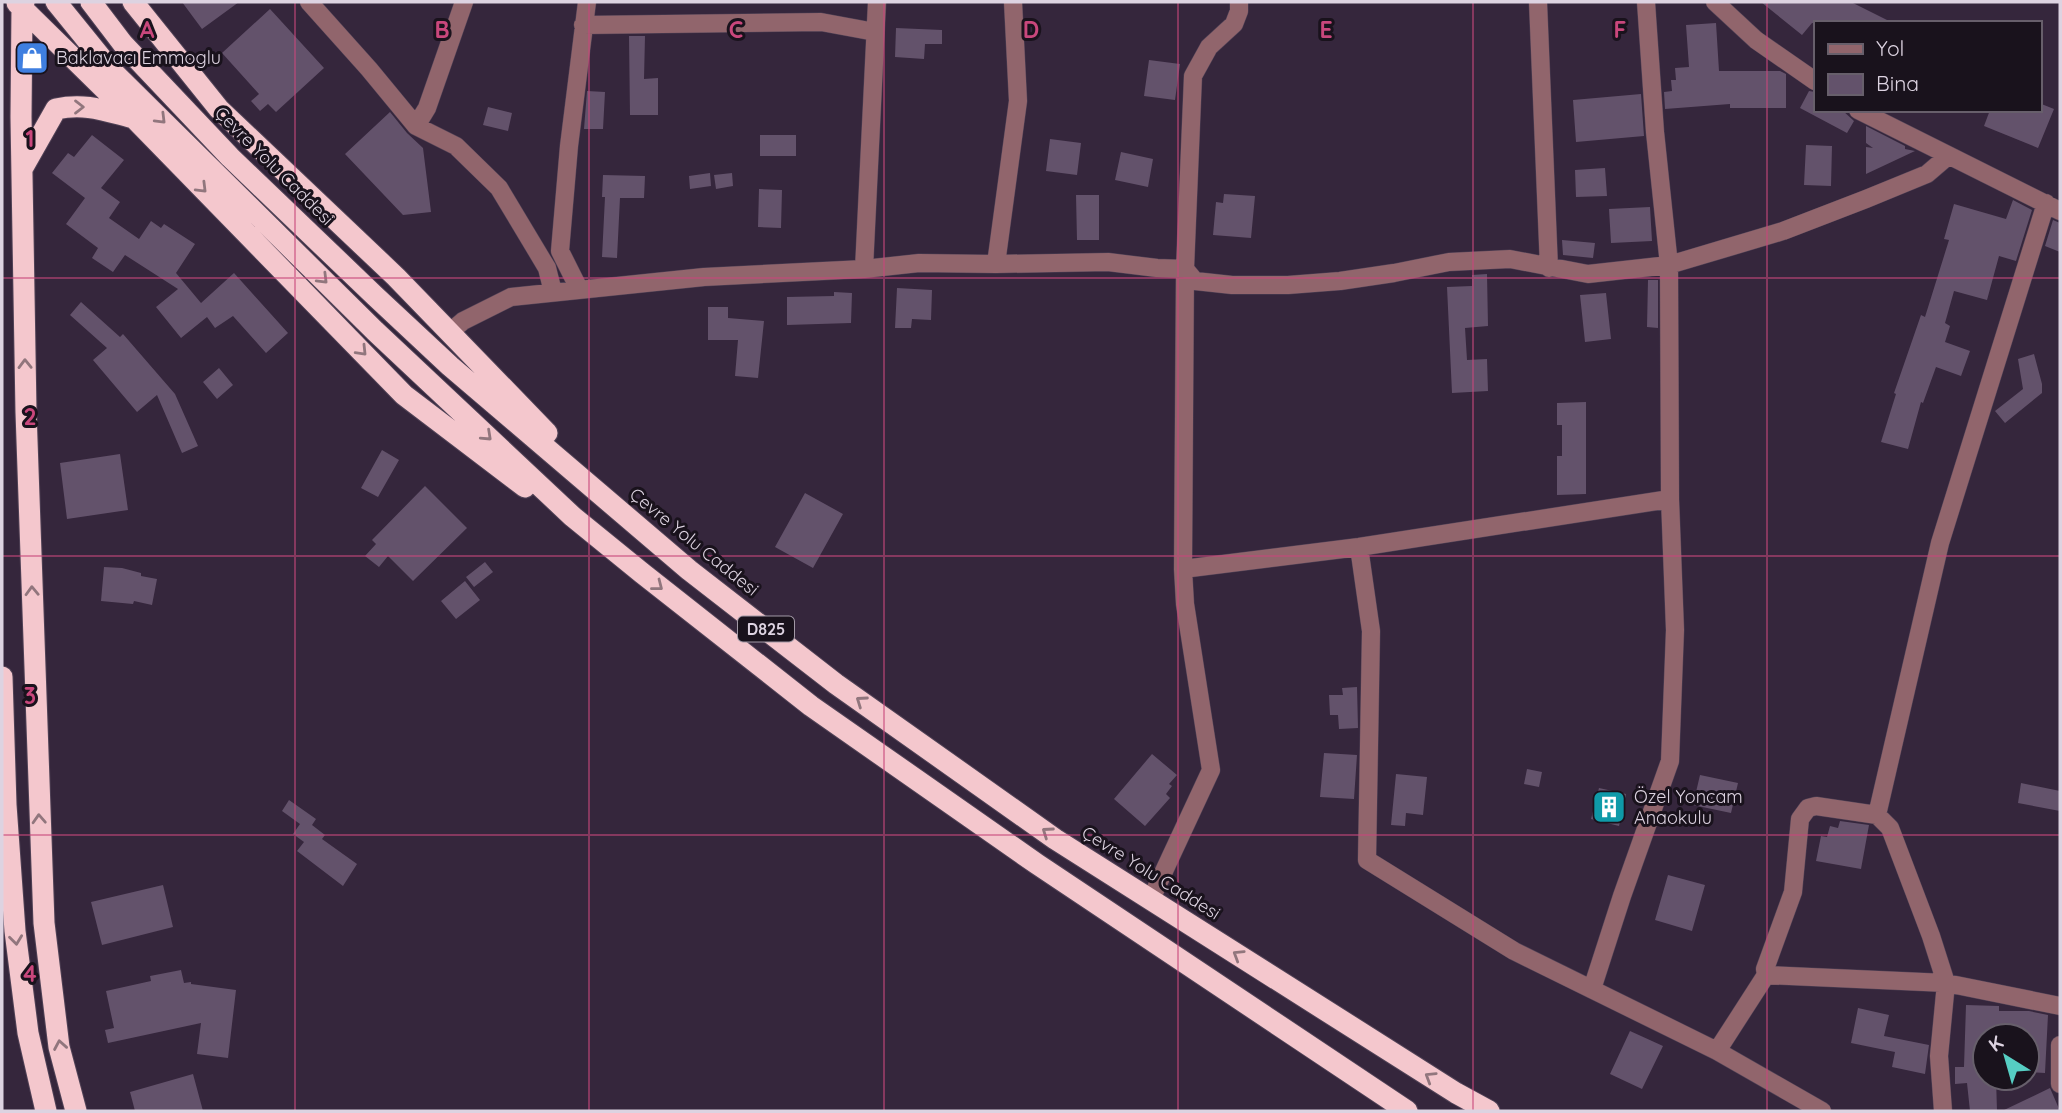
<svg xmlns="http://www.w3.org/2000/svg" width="2062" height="1113" viewBox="0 0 2062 1113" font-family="Quicksand,sans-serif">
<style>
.building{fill:#63526b}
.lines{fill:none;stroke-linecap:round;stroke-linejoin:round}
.minor-casing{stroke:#504256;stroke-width:19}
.highway-casing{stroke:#504256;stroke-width:23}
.minor{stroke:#91656c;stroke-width:18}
.highway{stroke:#f4c7cd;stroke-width:21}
.oneway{stroke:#91767d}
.grid{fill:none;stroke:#c9477c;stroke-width:2;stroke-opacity:0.55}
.labels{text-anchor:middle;stroke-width:6;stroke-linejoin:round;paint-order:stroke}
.shield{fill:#19121c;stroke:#a299a6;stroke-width:2}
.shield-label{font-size:16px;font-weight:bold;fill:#ddd3e1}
.poi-label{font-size:18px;fill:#ddd3e1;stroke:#19121c;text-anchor:start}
.street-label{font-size:18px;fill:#ddd3e1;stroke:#19121c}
.grid-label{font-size:23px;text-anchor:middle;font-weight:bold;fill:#c9477c;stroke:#19121c;stroke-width:6;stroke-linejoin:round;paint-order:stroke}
</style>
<rect width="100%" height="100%" fill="#35263c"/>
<path class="building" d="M182,2H239L202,29Z
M1761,2H1851L1893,23H1812L1802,35Z
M270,9L324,68L276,112L268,104L260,111L251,101L259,94L222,53Z
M1716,23L1719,71H1780L1786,74V108H1730V104L1665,109L1664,92L1672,91L1671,80H1676L1675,68L1689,67L1686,25Z
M896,28L942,30V44H925L924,59L895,57Z
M629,36H645L644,79L658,78V115H630Z
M1149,60L1180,64L1175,100L1144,96Z
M587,91L605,92L603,129H584Z
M1809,91L1815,92V110H1842L1854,121L1847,133L1800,108Z
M1641,94L1644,136L1576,142L1573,100Z
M2039,103L2054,109L2038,148L1984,126L1990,110H2039Z
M488,107L512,113L508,131L483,125Z
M390,112L407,133L423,148L431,212L403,215L345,154Z
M1866,126L1905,146V149L1915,151L1866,174V147L1873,148L1866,143Z
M92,135L124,160L101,188L120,202L109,218L139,239L151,221L161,228L164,224L195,244L176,273L201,303L234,273L288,333L266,353L233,316L215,328L207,317L181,338L156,307L178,289L125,255L113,272L92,258L98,248L66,224L85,198L52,173L68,153L74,157Z
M760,135H796V156H760Z
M1050,139L1081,143L1077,175L1046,171Z
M1806,145L1832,146L1831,186L1804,185Z
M1121,152L1153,159L1148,187L1115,180Z
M1605,168L1607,196L1576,197L1575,170Z
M710,173L711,186L690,189L689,176Z
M732,173L733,186L716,189L714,175Z
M603,175L645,176L644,198H620L617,258L602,257L605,197H602Z
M759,189L782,190L781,228L758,227Z
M1224,194L1255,196L1251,238L1213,235L1216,202L1223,203Z
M1076,195H1099V240H1077Z
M2013,200L2032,210L2016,261L1999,256L1987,300L1954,291L1945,323L1950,326L1945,342L1970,351L1961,376L1936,367L1923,403L1921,402L1908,449L1881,442L1896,394L1894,393L1921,315L1925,317L1949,240L1944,239L1954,204L2006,219Z
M1650,207L1652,241L1611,243L1609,209Z
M2053,220L2060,223V252L2045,246Z
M1562,240L1595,243L1593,258L1563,255Z
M1487,274L1488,326L1465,328L1467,360L1487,359L1488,391L1452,393L1447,287L1472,286V275Z
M1648,280H1658V328L1647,327Z
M897,288L932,290L931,320L912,319L911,328H895Z
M834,292L852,293L851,323L787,325V297L834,296Z
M1606,293L1611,339L1585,342L1580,295Z
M81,302L120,337L123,334L175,394L198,446L182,453L157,395L137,412L93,360L107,348L70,315Z
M708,307H728V318L764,321L758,378L735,376L738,340H708Z
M2034,354L2042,384V393L2005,423L1995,411L2023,389L2018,359Z
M219,368L233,385L217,399L203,382Z
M1586,402V494L1557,495V456H1562V425H1557V403Z
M382,450L399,460L378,497L361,488Z
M120,454L128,510L67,519L60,463Z
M425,486L467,528L413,581L388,556L379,567L365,556L376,544L372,540Z
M805,493L843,514L813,568L775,547Z
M485,562L493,572L474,587L466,577Z
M104,567L122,568L141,573V576L157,579L152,605L134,601L133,604L101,601Z
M465,581L480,600L456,619L441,601Z
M1357,687L1358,728L1339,729L1338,715H1330L1329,695H1343L1342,688Z
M1324,753L1357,755L1354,799L1320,797Z
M1152,754L1177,775L1169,784L1172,786L1166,794L1170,798L1145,826L1114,799Z
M1527,769L1542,772L1539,787L1524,784Z
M1396,774L1427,777L1423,815L1406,813L1405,826L1391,825Z
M1700,775L1738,783L1731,813L1693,805Z
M2021,783L2060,791V811L2018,803Z
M1599,788L1626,794L1619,826L1591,819Z
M289,800L316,819L312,825L325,835L322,839L357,864L343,886L297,851L304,842L293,834L300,824L282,811Z
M1840,821L1869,825L1861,869L1816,861L1821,836L1827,837L1830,826L1838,828Z
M1668,875L1705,885L1692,931L1655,920Z
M163,885L173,927L102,945L91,902Z
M181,970L184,983L191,982V984L236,990L228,1058L197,1054L201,1023L108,1043L105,1030L114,1028L106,991L151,981L150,976Z
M1966,1005L1999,1006V1011H2029L2048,1015L2045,1073L2027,1072V1035L1998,1034V1036H1985V1078H1996L1997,1111H1970L1967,1083L1955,1084V1067H1964Z
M1858,1008L1889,1015L1884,1036L1929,1045L1925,1074L1892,1067L1895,1052L1851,1043Z
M1630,1031L1663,1046L1642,1089L1610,1074Z
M193,1074L203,1111H135L130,1092Z
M2050,1088L2060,1111H2002Z"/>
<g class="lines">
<defs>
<path id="minor" d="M309,2L369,69L416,126L456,146L499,188L547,268L553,292
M1538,2L1549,268
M1715,2L1756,40L1815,81
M583,25L821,22L875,32
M1858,110L2060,211
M416,126L427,108L464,2
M996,264L1018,101L1013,2
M864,269L877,2
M579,289L560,251L569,146L587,2
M449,333L463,321L511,297L704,277L864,269L919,263L996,264L1108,262L1157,268L1185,269L1195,281L1232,285H1288L1340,281L1394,273L1449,262L1510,259L1588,274L1669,265L1783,231L1866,199L1927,174L1948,156
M1359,547L1371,631L1367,860L1514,951L1717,1051L1822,1111
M1183,569L1359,547L1670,499
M1151,899L1211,770L1185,604L1183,569L1185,269L1193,76L1209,47L1234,24L1239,11V2
M1766,975L1946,983L2060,1006
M1592,989L1622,896L1670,761L1675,630L1670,499L1669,265L1655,132L1646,2
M2060,1045V1084
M1717,1051L1766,975L1765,969L1793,892L1800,819L1808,808L1816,806L1877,815
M1943,1111L1939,1056L1946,983L1931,936L1890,828L1877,815L1940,543L2046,203"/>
<path id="highway" d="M24,2L22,8L21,117L26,412L44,923L59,1047L76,1111
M56,2L112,71L375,331L572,516L642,573L811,706L1037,864L1407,1111
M91,2L123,44L230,157L375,296L450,366L689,570L836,684L1055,839L1456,1093L1489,1111
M133,2L219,109L396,277L547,433
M17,3L133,117L404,395L525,487
M22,169L56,109C84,103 103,110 130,117
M2,677L6,805L15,931L28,1033L46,1111"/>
</defs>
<use href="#minor" class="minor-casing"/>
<use href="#highway" class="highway-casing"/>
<use href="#minor" class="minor"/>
<use href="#highway" class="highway"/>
</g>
<defs><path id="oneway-chevron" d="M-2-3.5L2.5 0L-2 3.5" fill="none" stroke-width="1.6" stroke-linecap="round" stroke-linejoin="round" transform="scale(1.75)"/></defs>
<g class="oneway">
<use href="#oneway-chevron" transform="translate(79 107)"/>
<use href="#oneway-chevron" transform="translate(161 119) rotate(45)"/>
<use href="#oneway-chevron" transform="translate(202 188) rotate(45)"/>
<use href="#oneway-chevron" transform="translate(323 279) rotate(45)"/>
<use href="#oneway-chevron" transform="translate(362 351) rotate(46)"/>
<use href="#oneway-chevron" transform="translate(25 364) rotate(-91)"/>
<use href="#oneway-chevron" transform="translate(487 436) rotate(43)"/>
<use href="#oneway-chevron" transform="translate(658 586) rotate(38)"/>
<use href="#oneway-chevron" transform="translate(32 591) rotate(-92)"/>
<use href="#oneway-chevron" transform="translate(861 701) rotate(-145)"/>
<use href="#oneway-chevron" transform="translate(39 819) rotate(-93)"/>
<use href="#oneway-chevron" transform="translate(1047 832) rotate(-145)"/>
<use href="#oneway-chevron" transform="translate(16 940) rotate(83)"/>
<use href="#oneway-chevron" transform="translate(1238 955) rotate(-148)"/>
<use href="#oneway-chevron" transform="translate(60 1045) rotate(-100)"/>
<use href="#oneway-chevron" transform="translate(1430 1077) rotate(-148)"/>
</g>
<path class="grid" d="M295,2V1111M589,2V1111M884,2V1111M1178,2V1111M1473,2V1111M1767,2V1111M2,278H2060M2,556H2060M2,835H2060"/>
<defs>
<symbol id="shop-square" viewBox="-11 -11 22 22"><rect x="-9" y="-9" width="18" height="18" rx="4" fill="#3f7fe0" stroke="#19121c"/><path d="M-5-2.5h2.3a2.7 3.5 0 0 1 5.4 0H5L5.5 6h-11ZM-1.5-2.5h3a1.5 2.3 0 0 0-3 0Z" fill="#fff"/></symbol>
<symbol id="building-square" viewBox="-11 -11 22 22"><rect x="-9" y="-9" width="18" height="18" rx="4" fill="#0f9aa8" stroke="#19121c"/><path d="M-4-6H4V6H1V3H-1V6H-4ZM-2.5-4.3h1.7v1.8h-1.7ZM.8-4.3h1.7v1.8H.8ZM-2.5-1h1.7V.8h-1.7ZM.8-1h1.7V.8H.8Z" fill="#fff"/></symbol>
</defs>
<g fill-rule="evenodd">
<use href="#shop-square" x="13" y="39" width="38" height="38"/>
<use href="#building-square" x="1590" y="788" width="38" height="38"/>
</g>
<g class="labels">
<rect class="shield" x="738" y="616.5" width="56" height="25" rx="5"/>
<g class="shield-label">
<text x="766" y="635">D825</text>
</g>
<g class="poi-label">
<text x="56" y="64">Baklavacı Emmoglu</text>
<text x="1634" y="803">Özel Yoncam<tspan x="1634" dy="21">Anaokulu</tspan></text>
</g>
<g class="street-label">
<text transform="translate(274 166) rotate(45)" y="6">Çevre Yolu Caddesi</text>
<text transform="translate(694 542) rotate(39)" y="6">Çevre Yolu Caddesi</text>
<text transform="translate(1151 873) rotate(32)" y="6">Çevre Yolu Caddesi</text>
</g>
</g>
<g class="grid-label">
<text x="147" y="38">A</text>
<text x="442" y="38">B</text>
<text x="736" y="38">C</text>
<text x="1031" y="38">D</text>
<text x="1326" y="38">E</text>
<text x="1620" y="38">F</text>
<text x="30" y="147">1</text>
<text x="30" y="425">2</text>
<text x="30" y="704">3</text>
<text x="30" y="982">4</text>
</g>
<rect width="2062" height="1113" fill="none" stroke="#ddd3e1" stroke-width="7"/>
<rect x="1814" y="21" width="228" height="91" fill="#19121c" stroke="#675f6b" stroke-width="2"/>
<rect x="1828" y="44" width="35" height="10" fill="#91656c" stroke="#675f6b" stroke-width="2"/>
<text x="1876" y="56" font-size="21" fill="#ddd3e1">Yol</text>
<rect x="1828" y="74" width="35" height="21" fill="#63526b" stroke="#675f6b" stroke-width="2"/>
<text x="1876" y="91" font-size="21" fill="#ddd3e1">Bina</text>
<g transform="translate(2006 1057) rotate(323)"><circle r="33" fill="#19121c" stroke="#675f6b" stroke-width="2"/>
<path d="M0-5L12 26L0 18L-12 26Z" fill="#56cec3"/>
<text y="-10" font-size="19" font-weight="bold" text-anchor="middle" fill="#ddd3e1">K</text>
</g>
</svg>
